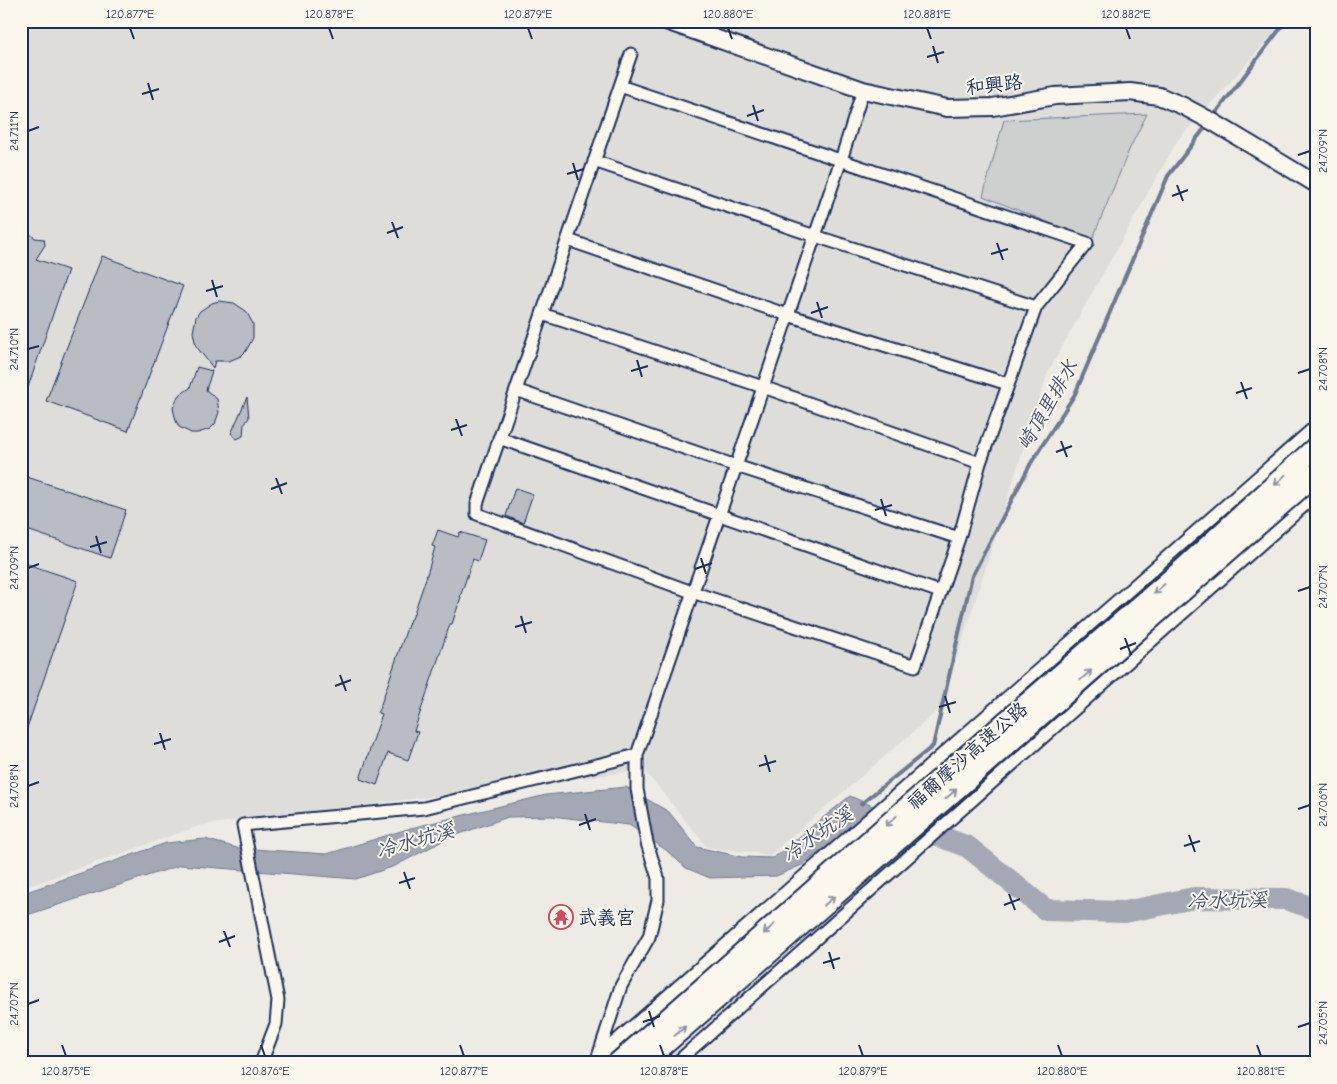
<svg xmlns="http://www.w3.org/2000/svg" width="1337" height="1084" viewBox="0 0 1337 1084" font-family="'Comic Neue','LXGW WenKai TC',sans-serif">
<style>
.built{fill:#deddda}
.green{fill:#cecfcf;stroke:#747f96}
.water{fill:#a3a8b4;stroke:#6d7892}
.lines{fill:none;stroke-linecap:round;stroke-linejoin:round}
.stream{stroke:#6d7892;stroke-width:4}
.river{stroke:#a3a8b4;stroke-width:22}
.building{fill:#b9bcc3;stroke:#1b2f5e}
.street-casing{stroke:#1b2f5e;stroke-width:15}
.secondary-casing{stroke:#1b2f5e;stroke-width:20}
.street{stroke:#fbf7ec;stroke-width:11}
.secondary{stroke:#fbf7ec;stroke-width:16}
.highway-bridge-casing{stroke:#1b2f5e;stroke-width:24;stroke-linecap:butt}
.highway-bridge{stroke:#fbf7ec;stroke-width:20}
.oneway{stroke:#8b93a5}
.ticks{fill:none;stroke:#1b2f5e;stroke-width:2}
.labels{text-anchor:middle;stroke-width:4;stroke-linejoin:round;paint-order:stroke}
.street-label{font-size:19px;fill:#1b2f5e;stroke:#fbf7ec}
.poi-label{font-size:19px;fill:#1b2f5e;stroke:#fbf7ec;text-anchor:start}
.water-label{font-size:20px;font-style:italic;fill:#445378;stroke:#fbf7ec}
.neatline{fill:none;stroke:#1b2f5e;stroke-width:2}
.ticks-label{font-size:12px;text-anchor:middle;fill:#1b2f5e}
</style>
<rect width="100%" height="100%" fill="#eeebe4"/>
<filter id="ink" filterUnits="userSpaceOnUse"><feTurbulence type="fractalNoise" baseFrequency=".02" numOctaves="2"/><feDisplacementMap in="SourceGraphic" scale="10" xChannelSelector="R" yChannelSelector="G"/><feConvolveMatrix kernelMatrix="1 2 1 2 8 2 1 2 1" color-interpolation-filters="sRGB"/></filter>
<g filter="url(#ink)">
<path class="built" d="M21,21H1285L1177,141L1048,372L941,708L770,855L707,847L644,770L202,825L21,889Z"/>
<path class="green" d="M1147,114L1130,148L1092,240L983,196L1004,120Z"/>
<path class="water" d="M626,787L669,812L697,847L742,857L773,858L850,796L875,807L864,820L802,865L776,876L710,878L686,868L666,850L629,825L551,816L508,817L448,838L395,866L356,879L181,865L21,917V894L166,843L205,839L237,848L327,854L411,828L546,795Z"/>
<g class="lines">
<path class="stream" d="M1213,117L1286,21
M861,804L933,746L972,576L1031,463L1075,394L1168,176L1207,125"/>
<path class="river" d="M897,820L968,847L1046,910L1125,912L1194,898L1286,899L1316,909"/>
</g>
<path class="building" d="M21,234H30L35,238L44,239L45,245L36,259L68,270L23,402L21,401Z
M102,256L183,286L128,431L46,401Z
M219,301L234,303L246,311L253,324V338L246,351L241,356L229,361H215L213,368L196,346L193,332L196,317L200,311L212,303Z
M197,367L212,371L206,390L217,399L219,412L215,424L210,429L198,433H191L179,427L176,421L173,408L178,396L190,388Z
M247,397L249,418L244,424L243,436L237,439L234,437L232,433L231,434Z
M21,475L126,510L110,558L21,528Z
M515,488L533,494L523,523L506,516Z
M438,530L458,537L460,532L485,540L478,561L473,559L460,597H461L452,624H450L414,731L418,732L408,760L388,753L377,785L360,779L382,714L378,713L410,619H412L426,578L435,547L432,546Z
M21,562L78,581L23,739H21Z"/>
<g class="lines">
<defs>
<path id="street" d="M620,86L1087,243L1036,307L980,463L959,538L915,666L692,592L477,514V504C528,354 579,204 631,54
M594,161L815,236L1036,307
M568,240L788,315L1008,384
M542,314L763,387L980,463
M516,390L736,466L959,538
M499,438L940,592
M654,1047L669,1063
M598,1057L1316,426
M261,1063L276,1024L278,1000L243,825L424,808L637,755
M596,1063L621,986L649,937L658,900V878L647,843L637,789V755L841,160L863,90
M676,1063L1316,495"/>
<path id="secondary" d="M666,21L863,90L947,108L993,107L1055,96L1130,92L1159,96L1183,106L1213,122L1316,184"/>
</defs>
<use href="#street" class="street-casing"/>
<use href="#secondary" class="secondary-casing"/>
<use href="#street" class="street"/>
<use href="#secondary" class="secondary"/>
<defs>
<path id="highway-bridge" d="M618,1063L911,804L1184,568L1316,447
M643,1063L1316,474"/>
</defs>
<use href="#highway-bridge" class="highway-bridge-casing"/>
<use href="#highway-bridge" class="highway-bridge"/>
</g>
<defs><path id="oneway-shaft" d="M-6 0H5M1.5-3L5.5 0L1.5 3" fill="none" stroke-width="1.6" stroke-linecap="round" stroke-linejoin="round" transform="scale(1.25)"/></defs>
<g class="oneway">
<use href="#oneway-shaft" transform="translate(1280 480) rotate(137)"/>
<use href="#oneway-shaft" transform="translate(1159 589) rotate(139)"/>
<use href="#oneway-shaft" transform="translate(1086 675) rotate(-41)"/>
<use href="#oneway-shaft" transform="translate(951 794) rotate(-41)"/>
<use href="#oneway-shaft" transform="translate(891 821) rotate(138)"/>
<use href="#oneway-shaft" transform="translate(829 901) rotate(-41)"/>
<use href="#oneway-shaft" transform="translate(769 929) rotate(138)"/>
<use href="#oneway-shaft" transform="translate(680 1031) rotate(-41)"/>
</g>
</g>
<path class="ticks" d="M130,28L134,39M329,28L333,39M528,28L532,39M728,28L732,39M927,28L931,39M1126,28L1130,39M933,46L938,63M927,57L944,52M148,83L153,100M142,94L159,89M753,105L758,121M747,116L764,110M28,131L39,127M1298,155L1310,151M573,163L578,180M567,174L584,169M1177,185L1183,201M1172,196L1188,190M392,222L398,238M387,233L403,227M997,243L1003,260M991,254L1008,249M212,280L217,297M206,291L223,286M817,302L822,318M811,313L828,307M28,349L39,346M637,360L642,377M631,371L648,366M1298,373L1310,369M1241,382L1247,399M1236,393L1252,388M456,419L462,436M451,430L467,425M1061,441L1067,457M1056,452L1072,446M276,478L282,494M271,489L287,483M881,499L886,516M875,510L892,505M96,536L101,553M90,547L107,542M701,558L706,574M28,568L39,564M695,569L712,563M1298,591L1310,587M521,616L526,633M515,627L532,622M1125,638L1131,655M1120,649L1136,643M340,675L346,691M335,686L351,680M945,696L950,713M939,707L956,702M160,733L165,750M154,744L171,739M765,755L770,772M759,766L776,761M28,786L39,782M1298,809L1310,805M585,814L590,830M579,825L596,819M1189,835L1195,852M1184,846L1200,841M404,872L410,889M399,883L415,878M1009,894L1015,910M1004,905L1020,899M224,931L230,947M219,942L235,936M829,952L834,969M823,963L840,958M28,1004L39,1000M649,1011L654,1027M643,1022L660,1016M1298,1027L1310,1023M62,1045L66,1056M261,1045L265,1056M460,1045L464,1056M660,1045L664,1056M859,1045L863,1056M1058,1045L1062,1056M1257,1045L1261,1056"/>
<defs>
<symbol id="temple-ring" viewBox="-11 -11 22 22"><circle r="9.5" fill="#fbf7ec" stroke="#d1495b" stroke-width="1.5"/><path d="M0-6L5-2H3V0L6.5 2.5H4V6H1.5V3h-3V6H-4V2.5H-6.5L-3 0V-2H-5Z" fill="#d1495b"/></symbol>
</defs>
<g fill-rule="evenodd">
<use href="#temple-ring" x="547" y="903" width="28" height="28"/>
</g>
<g class="labels">
<g class="street-label">
<text transform="translate(994 84) rotate(-6)" y="7">和興路</text>
<text transform="translate(967 755) rotate(-41)" y="7">福爾摩沙高速公路</text>
</g>
<g class="poi-label">
<text x="578" y="924">武義宮</text>
</g>
<g class="water-label">
<text transform="translate(1047 405) rotate(-60)" y="7">崎頂里排水</text>
<text transform="translate(817 834) rotate(-34)" y="7">冷水坑溪</text>
<text transform="translate(415 840) rotate(-16)" y="7">冷水坑溪</text>
<text transform="translate(1227 900) rotate(-1)" y="7">冷水坑溪</text>
</g>
</g>
<rect width="1337" height="1084" fill="none" stroke="#fbf7ec" stroke-width="55"/>
<rect x="28" y="28" width="1282" height="1028" class="neatline"/>
<g class="ticks-label">
<text x="130" y="18">120.877°E</text>
<text x="329" y="18">120.878°E</text>
<text x="528" y="18">120.879°E</text>
<text x="728" y="18">120.880°E</text>
<text x="927" y="18">120.881°E</text>
<text x="1126" y="18">120.882°E</text>
<text transform="translate(14 131) rotate(-90)" y="4">24.711°N</text>
<text transform="translate(1323 151) rotate(-90)" y="4">24.709°N</text>
<text transform="translate(14 349) rotate(-90)" y="4">24.710°N</text>
<text transform="translate(1323 369) rotate(-90)" y="4">24.708°N</text>
<text transform="translate(14 568) rotate(-90)" y="4">24.709°N</text>
<text transform="translate(1323 587) rotate(-90)" y="4">24.707°N</text>
<text transform="translate(14 786) rotate(-90)" y="4">24.708°N</text>
<text transform="translate(1323 805) rotate(-90)" y="4">24.706°N</text>
<text transform="translate(14 1004) rotate(-90)" y="4">24.707°N</text>
<text transform="translate(1323 1023) rotate(-90)" y="4">24.705°N</text>
<text x="66" y="1075">120.875°E</text>
<text x="265" y="1075">120.876°E</text>
<text x="464" y="1075">120.877°E</text>
<text x="664" y="1075">120.878°E</text>
<text x="863" y="1075">120.879°E</text>
<text x="1062" y="1075">120.880°E</text>
<text x="1261" y="1075">120.881°E</text>
</g>
</svg>
